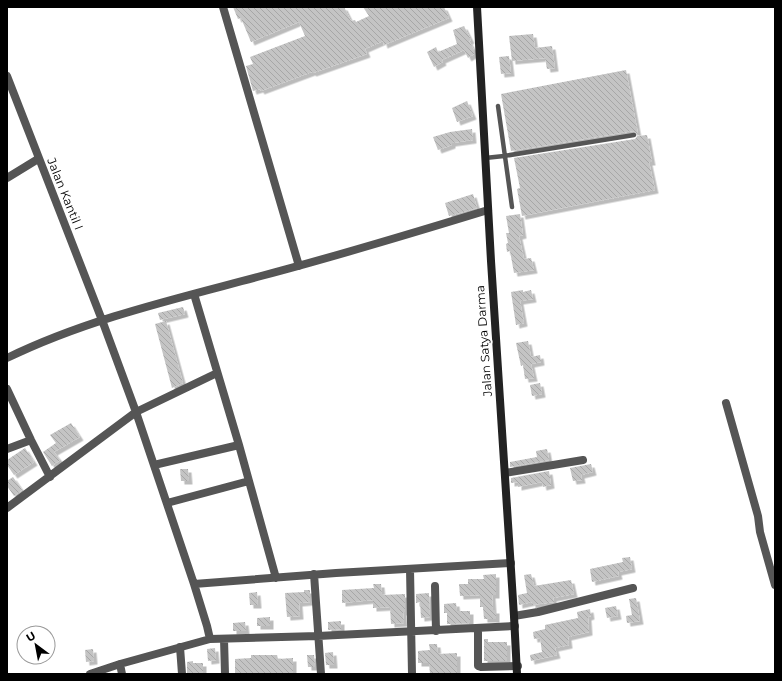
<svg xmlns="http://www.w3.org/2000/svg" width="782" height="681" viewBox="0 0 782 681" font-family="Montserrat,sans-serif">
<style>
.building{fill:url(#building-back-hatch);filter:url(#shadow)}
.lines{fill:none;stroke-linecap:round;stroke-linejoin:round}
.service{stroke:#555;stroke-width:4.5}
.minor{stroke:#555;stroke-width:8}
.secondary{stroke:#222;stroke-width:8}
.labels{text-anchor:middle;stroke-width:4;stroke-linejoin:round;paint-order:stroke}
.street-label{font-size:12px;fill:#000;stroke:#fff}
</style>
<defs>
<pattern id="building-back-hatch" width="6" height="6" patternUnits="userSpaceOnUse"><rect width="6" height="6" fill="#c4c4c4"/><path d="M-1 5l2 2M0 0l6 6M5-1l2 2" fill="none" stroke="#a7a7a7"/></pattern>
<filter id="shadow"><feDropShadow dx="3.5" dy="3.5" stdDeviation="0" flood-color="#0004"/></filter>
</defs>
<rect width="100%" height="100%" fill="#fff"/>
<path class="building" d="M233,7H344L351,21L355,20L356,22L369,16L363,7H444L449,18L384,45L383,41L365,49L367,54L313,73L312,72L261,91L260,89L253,91L246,66L253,64L250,57L305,36L299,22L251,42L241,18L238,19Z
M464,26L471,40L469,41L474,50V54L468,58L464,50L442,60L443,62L434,67L427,52L436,47L438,52L457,44L453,30Z
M533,34L535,48L552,46L555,68L547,69L545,58L512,61L509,36Z
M509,56L511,73L501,74L499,57Z
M626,70L638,134L633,131L511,151L501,94Z
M467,101L473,116L457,122L452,108Z
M472,129L473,140L452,143V145L438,150L433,137L450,132Z
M638,135V136L647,135L652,162H649L655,190L522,216L517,189L520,188L514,158L635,139Z
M473,194L477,208L449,216L445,203Z
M520,214L523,235L519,236L524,259L531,258L534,270L514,273L510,251L507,252L506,244L508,243L506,233H509L506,216Z
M523,290V292L531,290L533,299L520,301L524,323L516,325L511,292Z
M183,307L185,314L160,320L158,313Z
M166,321L183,383L172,388L155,324Z
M528,341L531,357L540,355L541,362L531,364L534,378L525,379L523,365L521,366L516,343Z
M540,383L542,394L532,396L530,385Z
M71,423L80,437L54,452L60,460L52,466L43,452L56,443L50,435Z
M25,448L34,462L14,475L7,465V460Z
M547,449L549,460L510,467V462L537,457L536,451Z
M591,464L593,472L581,475L582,480L573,481L570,468Z
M180,469H188L189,481H181Z
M549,471L551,485L543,487L542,482L518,487V482L511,483V478Z
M13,477L22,490L14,496L7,486V481Z
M630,557L632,569L618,572L619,576L592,582L590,569L623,562L622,558Z
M496,574V595H492L493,610H496V619H484L483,607H480V595L460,596L459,584H468V579H484L483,575Z
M531,574L534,586L571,580L574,594L553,598L554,602L532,605V602L519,605L518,595L527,593L524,575Z
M373,584H381L382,595L405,594V612H403L404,623L391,624L390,607L373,608V600L342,603V590L374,588Z
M304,590H310V602L299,603L300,616L287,617L285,593L304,592Z
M257,592L258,605H250L249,593Z
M429,593L430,617L421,618L420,602L416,603V594Z
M636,598L640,621L627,623L626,616L632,615L629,599Z
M456,603L457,611H470V623L447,624V613H444V604Z
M616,606L618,616L607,618L605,608Z
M590,609L591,616L588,617L589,632L568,637L569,645L555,648L557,655L531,661L530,655L542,652L540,638L534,639L533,632L545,629V625L578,618L577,612Z
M270,617V626H257V618Z
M341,621V629L328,630V622Z
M245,622L246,631H233V623Z
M484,639H488V642H507V661H484Z
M429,644H437L438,654L457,653V674H430L429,663H418V651L430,650Z
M215,648L216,660L208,661L207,649Z
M93,649L94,661L86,662L85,650Z
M333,652L334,665H326L325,653Z
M251,655H277L278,659L293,658V674H235V659L251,658Z
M307,655H314L315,667H308Z
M193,661V663H203V674H187V662Z"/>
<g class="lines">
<path class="service" d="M498,106L512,207
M485,158L504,156L634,135"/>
<path class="minor" d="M223,7L299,266
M7,76L102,320L136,412L194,584L207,626L210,639
M7,178L38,159
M194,294L239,445L276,578
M7,358C87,319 175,299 261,276C337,256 413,233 488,210
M7,389L31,440L50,477
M726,403L758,516L760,532L775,585
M7,449L31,440
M154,465L239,445
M505,473L583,460
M167,503L249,481
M7,508L136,412L217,373
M410,569L412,674
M314,574L321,674
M194,584L336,573L511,563
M435,586L436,631
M514,616L538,612L633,588
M478,629V666L481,667L518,666
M224,639L225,674
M180,647L182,674
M120,664L122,674
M90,674L120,664L210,639L318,636L515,626"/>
<path class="secondary" d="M477,7L491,261L514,616L517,674"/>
</g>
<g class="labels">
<g class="street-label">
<text transform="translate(65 194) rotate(68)" y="4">Jalan Kantil I</text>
<text transform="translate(484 341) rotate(-94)" y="4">Jalan Satya Darma</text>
</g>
</g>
<rect width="782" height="681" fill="none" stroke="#000000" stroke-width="16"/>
<g transform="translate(36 645) rotate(328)"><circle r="19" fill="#ffffff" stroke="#999999"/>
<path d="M0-3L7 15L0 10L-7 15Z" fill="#000000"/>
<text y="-6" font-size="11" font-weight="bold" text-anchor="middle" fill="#000000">U</text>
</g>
</svg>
